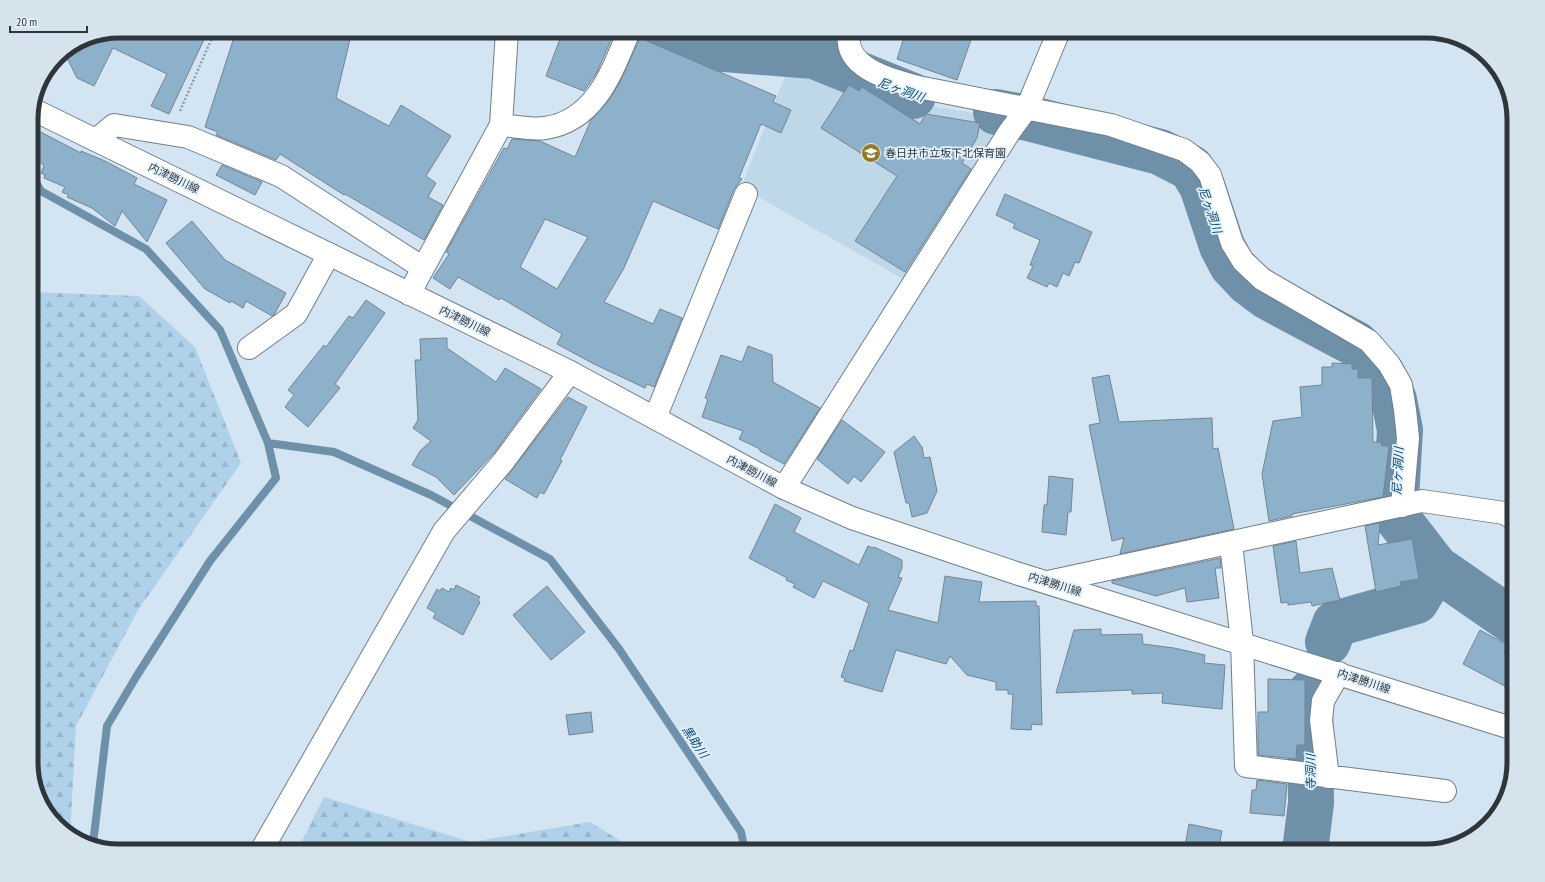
<svg xmlns="http://www.w3.org/2000/svg" width="1545" height="882" viewBox="0 0 1545 882" font-family="'PT Sans Narrow','Noto Sans JP',sans-serif">
<style>
.built{fill:#bfd8e9}
.forest{fill:url(#forest-firs)}
.lines{fill:none;stroke-linecap:round;stroke-linejoin:round}
.stream{stroke:#6e90a9;stroke-width:8}
.river{stroke:#6e90a9;stroke-width:46}
.building{fill:#8eb1cb;stroke:#748491;fill-rule:evenodd}
.street-casing{stroke:#6f7f8b;stroke-width:24}
.secondary-casing{stroke:#6f7f8b;stroke-width:24}
.path{stroke:#8f9ca6;stroke-width:2.5;stroke-dasharray:2 2;stroke-linecap:butt}
.street{stroke:#fff;stroke-width:22}
.secondary{stroke:#fff;stroke-width:22}
.labels{text-anchor:middle;stroke-width:3.5;stroke-linejoin:round;paint-order:stroke}
.poi-label{font-size:11px;fill:#2f363b;stroke:#e3f2fd;text-anchor:start}
.street-label{font-size:11px;fill:#2f363b;stroke:#e3f2fd}
.water-label{font-size:12px;font-style:italic;fill:#054568;stroke:#e3f2fd}
.rim{fill:none;stroke:#2f363b;stroke-width:5}
</style>
<defs>
<pattern id="forest-firs" width="22" height="20" patternUnits="userSpaceOnUse"><rect width="22" height="20" fill="#afd1ea"/><path d="M5 1l3.5 6h-7zM16 11l3.5 6h-7z" fill="#97b4ca"/></pattern>
</defs>
<rect width="100%" height="100%" fill="#d3e5f3"/>
<path class="built" d="M792,59L820,63L920,104L1009,119L905,280L741,187Z"/>
<path class="forest" d="M31,292L139,296L195,347L241,463L138,610L76,726L70,835L46,812L31,769Z
M324,797L471,842L590,822L637,851H297Z"/>
<g class="lines">
<path class="stream" d="M31,174L41,191L146,249L220,330L268,443L334,452L431,495L550,559L619,649L741,832L745,851
M93,844L107,726L136,677L210,561L276,478L268,443"/>
<path class="river" d="M658,31L674,40L699,47L814,56L913,96
M996,112L1028,118L1160,152L1191,168L1202,186L1222,246L1232,265L1248,282L1268,297L1356,344L1382,374L1394,400L1400,430L1395,515L1436,568L1514,622
M1328,642L1335,624L1416,601L1436,568
M1305,851L1311,803L1310,693"/>
</g>
<path class="building" d="M119,31H208L169,114L151,106L167,74L113,48L94,86L77,78L67,58L70,47L85,38Z
M236,31H352L336,98L389,126L401,105L451,136L426,176L436,183L428,197L443,205L424,240L345,194L344,195L280,154L276,160L216,135L218,132L205,127Z
M563,31H615L597,72L584,91L546,76Z
M906,31H974L957,80L897,59Z
M640,38L776,96L773,102L791,110L781,133L761,124L739,178L742,179L734,189L718,229L653,201L624,268L604,302L653,324L660,309L682,318L654,387L647,384L645,388L594,364L557,344L562,334L501,298L499,300L458,277L450,289L433,278L449,254L446,252L504,148L507,149L512,139L540,141L575,157L591,120L609,100L619,84ZM545,219L588,237L557,289L520,267Z
M849,85L859,91L862,87L920,124L926,114L980,123L977,138L962,163L971,169L905,272L855,241L897,176L821,128Z
M31,127L81,153V151L105,161L137,178L134,184L167,200L147,242L122,211L115,226L92,208L67,197L69,195L62,192L65,187L44,178L45,175L41,173L44,166L31,151Z
M222,165L262,182L255,195L216,175Z
M1005,194L1092,232L1079,263L1075,262L1069,276L1063,273L1057,287L1049,283L1047,287L1027,278L1033,266L1030,265L1040,240L1013,228L1015,224L996,215Z
M192,221L225,260L286,293L274,315L272,316L246,301L243,308L231,301L230,303L205,289L166,243Z
M366,300L385,313L335,384L340,388L308,427L285,407L294,395L288,390L324,345L326,347L349,316L353,318Z
M447,338V348L496,382L505,368L541,389L493,454L454,495L436,477L412,465L420,451L431,441L413,428L418,420L415,360H421L420,339Z
M748,346L772,355L773,382L820,408L784,464L760,451V449L739,439L743,431L702,417L708,399L705,398L721,355L742,362Z
M1332,363L1352,364V369H1358V378H1372L1373,442H1381L1382,446H1389L1383,497L1292,514V516L1269,521L1262,474L1273,421L1302,417L1300,387L1322,385V367H1332Z
M1109,375L1119,422L1212,418L1213,449L1218,448L1234,529L1120,554L1124,538L1112,541L1089,425L1100,423L1092,378Z
M568,397L587,407L560,460L562,461L544,494L540,492L537,498L505,479Z
M842,420L885,452L861,482L854,476L848,484L817,459Z
M914,436L922,447L924,458L930,457L937,491L927,513L912,517L909,503H906L894,452Z
M1049,476L1073,479L1071,512H1068L1066,535L1042,532L1044,505H1047Z
M775,504L801,518L794,532L859,565L868,546L873,548L874,547L902,560V568L898,577L902,578L888,610L938,623L945,576L982,582L979,602L1036,601V606H1039L1042,725L1032,724L1031,730L1011,729L1013,694H1008V690H996V682L967,675L950,656L946,664L896,650L882,692L844,681L845,678L841,677L850,650L853,651L869,603L823,581L814,598L793,587L795,584L786,580L787,578L749,558Z
M1380,523L1378,545L1412,539L1419,579L1400,582L1401,586L1376,592L1365,526Z
M1296,541L1300,573L1332,568L1340,600L1312,606L1311,602L1288,605V602L1281,603L1273,546Z
M1220,558L1221,568H1215L1219,598L1187,602L1185,588L1156,596L1112,583V581Z
M456,585L480,597L478,600L480,602L463,635L433,618L436,613L427,608L437,589L440,591L442,588L449,592L451,588L454,590Z
M547,586L585,632L551,660L513,615Z
M1101,629V635L1142,634L1143,644L1174,648L1205,655L1204,663L1225,665L1222,709L1162,703L1163,693L1132,694V690L1056,693L1074,630Z
M1480,630L1507,645L1504,652L1514,658V691L1463,664Z
M1268,679L1305,680V745H1297L1296,759L1258,755V712H1268Z
M591,712L593,732L569,735L566,715Z
M1257,780L1287,784L1284,816L1250,813L1252,790H1256Z
M1189,824L1222,831L1218,851H1184Z"/>
<g class="lines">
<defs>
<path id="street" d="M850,31C840,67 891,80 918,87L1111,125L1184,150L1200,162L1210,175L1232,243L1243,261L1262,279L1369,341L1389,364L1401,385L1405,410L1408,438L1402,506
M501,125C515,126 531,130 545,128C595,121 612,72 629,31
M96,140L114,125L188,137L281,176L423,268
M409,294L501,125L507,31
M249,348L296,314L329,254
M655,418L746,194
M784,488L1010,131L1027,108L1059,31
M1231,543L1242,642L1246,766L1445,791
M1048,582L1422,501L1504,513L1514,519
M1328,777L1321,720L1323,701L1339,673
M261,851L444,531L503,462L570,372"/>
<path id="secondary" d="M32,109L570,372L784,488L852,518L1019,574L1514,729"/>
</defs>
<use href="#street" class="street-casing"/>
<use href="#secondary" class="secondary-casing"/>
<path class="path" d="M180,111L215,31"/>
<use href="#street" class="street"/>
<use href="#secondary" class="secondary"/>
</g>
<defs>
<symbol id="school-disc" viewBox="-11 -11 22 22"><circle r="9.5" fill="#957921" stroke="#e3f2fd"/><path d="M0-5L7-2L0 1L-7-2ZM-4 1L0 2.5L4 1V4Q0 6-4 4Z" fill="#fff"/></symbol>
</defs>
<g fill-rule="evenodd">
<use href="#school-disc" x="860" y="142" width="22" height="22"/>
</g>
<g class="labels">
<g class="poi-label">
<text x="885" y="157">春日井市立坂下北保育園</text>
</g>
<g class="street-label">
<text transform="translate(174 178) rotate(26)" y="4">内津勝川線</text>
<text transform="translate(465 321) rotate(26)" y="4">内津勝川線</text>
<text transform="translate(752 471) rotate(28)" y="4">内津勝川線</text>
<text transform="translate(1055 584) rotate(17)" y="4">内津勝川線</text>
<text transform="translate(1364 681) rotate(18)" y="4">内津勝川線</text>
</g>
<g class="water-label">
<text transform="translate(901 90) rotate(20)" y="4">尼ヶ洞川</text>
<text transform="translate(1210 210) rotate(71)" y="4">尼ヶ洞川</text>
<text transform="translate(1398 471) rotate(-87)" y="4">尼ヶ洞川</text>
<text transform="translate(695 742) rotate(56)" y="4">黒助川</text>
<text transform="translate(1311 772) rotate(-91)" y="4">寺洞川</text>
</g>
</g>
<path d="M0 0H1545V882H0ZM119 38H1426A81 81 0 0 1 1507 119V763A81 81 0 0 1 1426 844H119A81 81 0 0 1 38 763V119A81 81 0 0 1 119 38Z" fill="#d5e3ed" fill-rule="evenodd"/>
<path class="rim" d="M119 38H1426A81 81 0 0 1 1507 119V763A81 81 0 0 1 1426 844H119A81 81 0 0 1 38 763V119A81 81 0 0 1 119 38Z"/>
<path d="M10 26v6h77v-6" fill="none" stroke="#2f363b" stroke-width="2"/>
<text x="16" y="26" font-size="12" fill="#2f363b" stroke="#e3f2fd" stroke-width="3" paint-order="stroke">20 m</text>
</svg>
